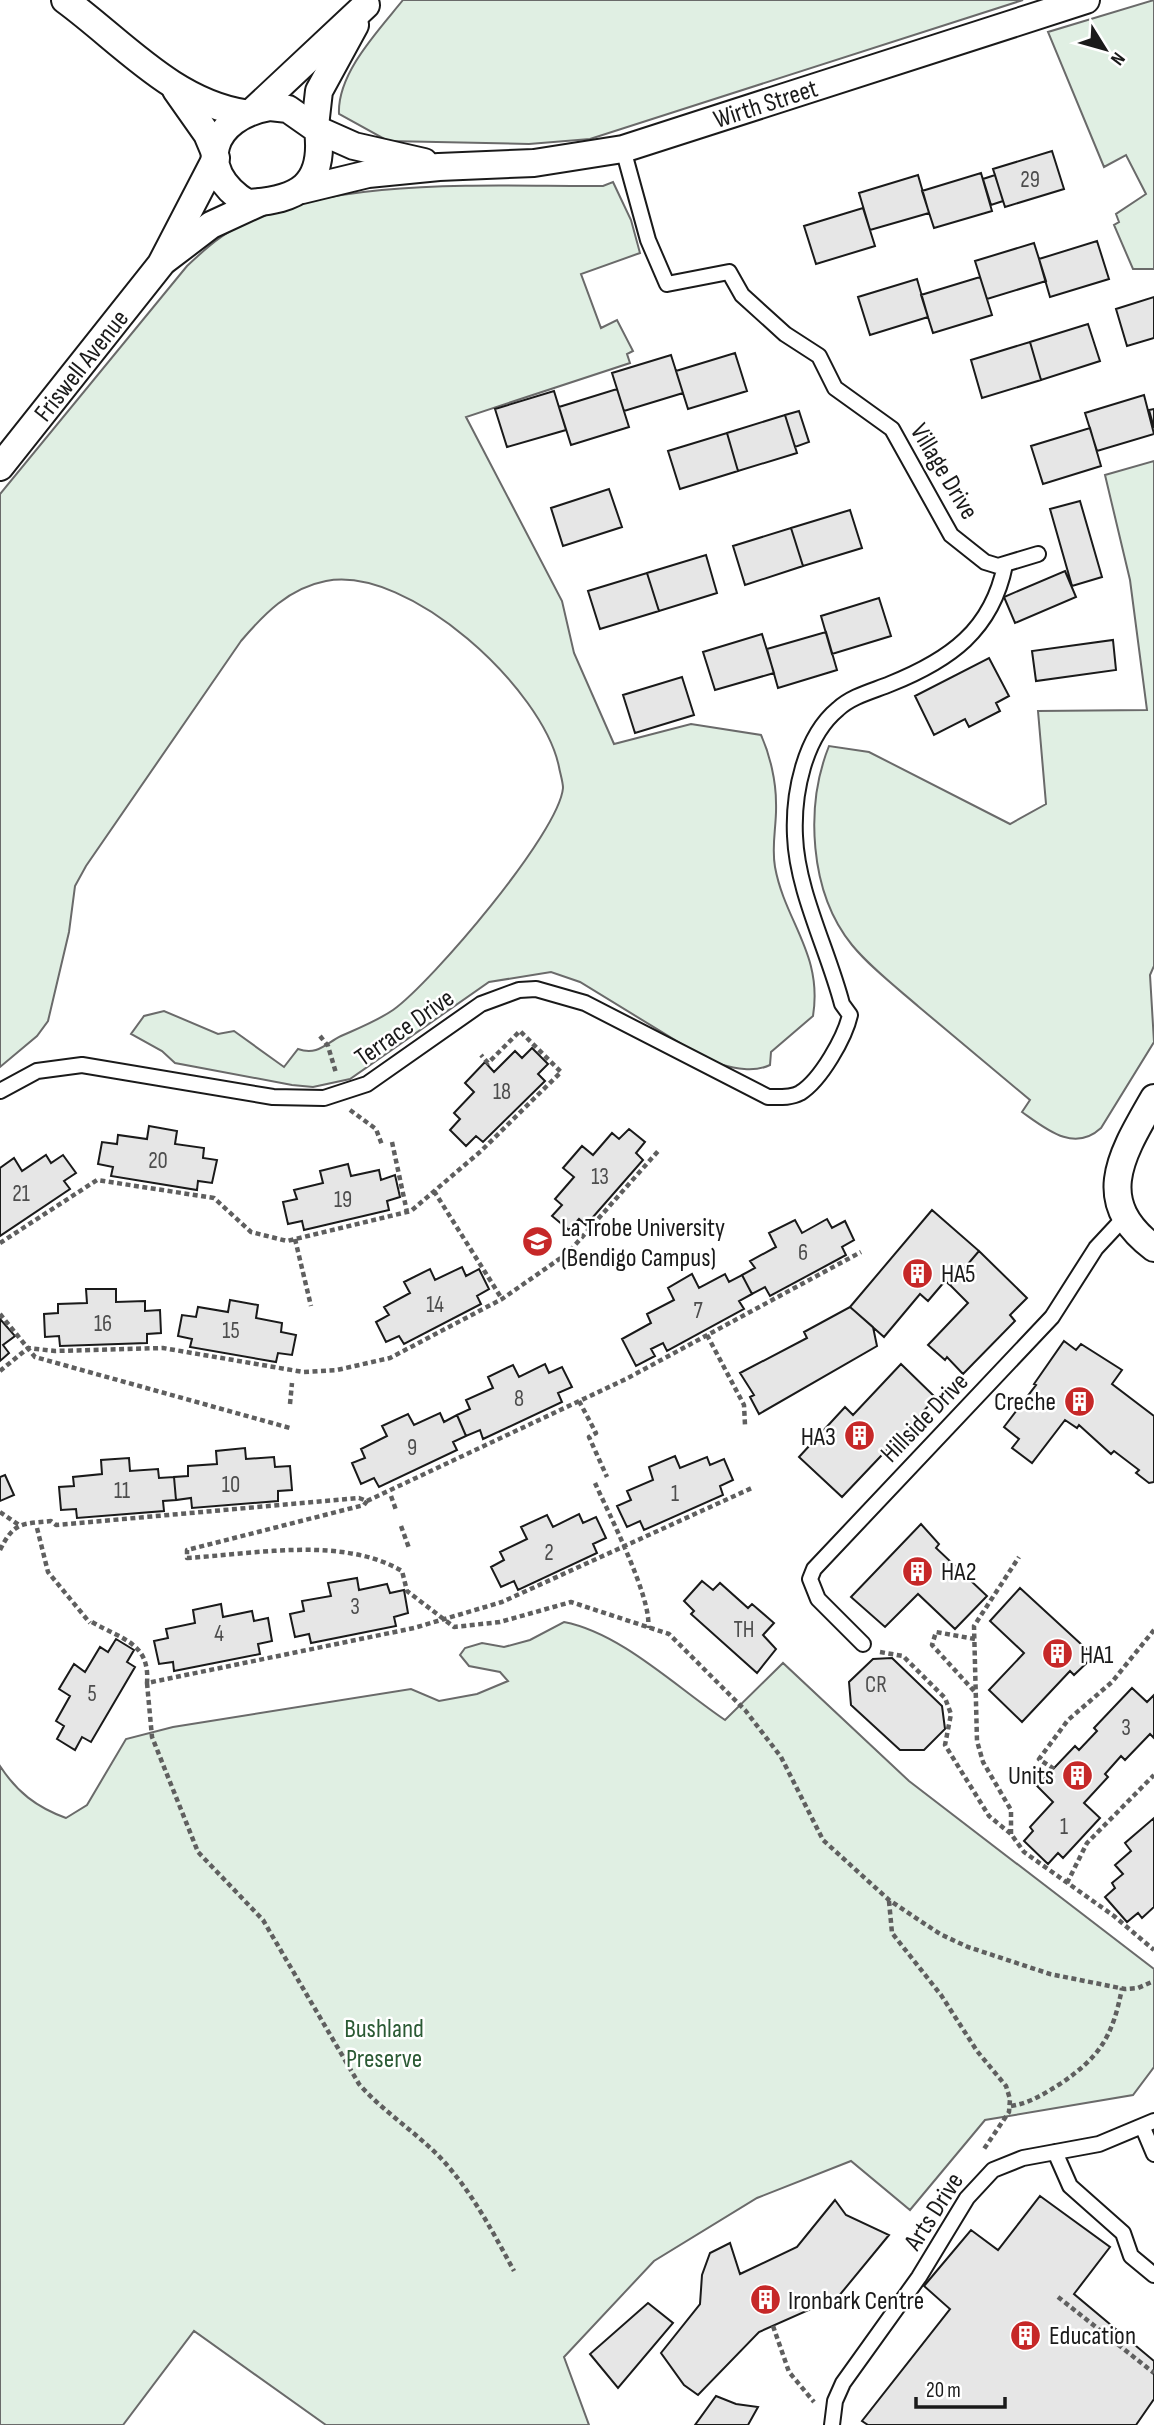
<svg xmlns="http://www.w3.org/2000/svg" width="1154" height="2425" viewBox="0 0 1154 2425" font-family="'Sofia Sans Condensed',sans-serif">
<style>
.green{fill:#e0efe3;stroke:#6a6a6a;stroke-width:2}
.building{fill:#e6e6e6;stroke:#1a1a1a;stroke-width:2}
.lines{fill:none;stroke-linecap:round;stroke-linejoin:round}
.lane-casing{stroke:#1a1a1a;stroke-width:18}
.street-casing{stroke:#1a1a1a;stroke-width:30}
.path{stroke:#5f5f5f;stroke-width:4.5;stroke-dasharray:5 3.5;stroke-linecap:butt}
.lane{stroke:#fff;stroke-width:14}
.street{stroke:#fff;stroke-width:26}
.labels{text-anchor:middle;stroke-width:5;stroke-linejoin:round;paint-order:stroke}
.number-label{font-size:23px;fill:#4d4d4d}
.street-label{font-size:26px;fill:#1a1a1a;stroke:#fff}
.poi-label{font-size:26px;fill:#1a1a1a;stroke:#fff;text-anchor:start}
.park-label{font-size:26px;fill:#2b5a34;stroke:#fff}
</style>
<rect width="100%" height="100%" fill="#fff"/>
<path class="green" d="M403,0H1023L590,139L529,144L388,141L339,114C337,73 379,30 403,0Z
M1154,0V269H1133L1114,225L1119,222L1116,214L1146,194L1126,155L1104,167L1048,32Z
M613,182L631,220L640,253L581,274L601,328L617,320L633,351L627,354L630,363L466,417L562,601L574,653L614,744L691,724L761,735C770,755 776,781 776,803C777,825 771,845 775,867C785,922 823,954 813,1016L771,1052L770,1065C751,1074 731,1067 711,1062L580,982L551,972L489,982L350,1079L313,1087L292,1085L175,1063L162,1051L131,1034L144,1016L164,1011L218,1034L234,1031L284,1067L298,1049C318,1056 326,1043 341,1036C359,1028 377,1021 393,1010C432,982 559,833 563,788C563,782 560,773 559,767C543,689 409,565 326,581C289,588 264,614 241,641L86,866L75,886L69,932L48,1021L37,1036L0,1067V494L187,266C202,252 216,239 234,229C330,175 494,187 603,186Z
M1154,461V966L1150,975L1154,1042L1101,1128C1074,1153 1046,1129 1022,1112L1030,1100C993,1069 956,1038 919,1007C896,987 871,968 852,945C809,892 805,806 829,746L869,752L1010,824L1046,804L1038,711L1147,710L1130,580L1105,475Z
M564,1622C621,1633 676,1687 725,1720L783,1663L909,1781L1154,1969V2067L1133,2095L985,2120L910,2210L851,2161L757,2198L654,2261L564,2357L589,2425H326L194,2331L123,2425H0V1766C17,1792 36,1807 66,1818L87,1805L126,1739L173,1727L411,1689L439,1701L477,1694L508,1681L500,1672L469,1666L460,1655L465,1648L482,1643L504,1647L530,1640Z"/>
<path class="building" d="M1052,151L1064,189L1005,207L993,169Z
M981,173L992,211L934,228L922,191Z
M918,175L929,213L870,230L859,193Z
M995,175L1003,201L991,205L983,179Z
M863,208L875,246L816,264L804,226Z
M1097,241L1109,279L1050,297L1039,259Z
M1034,243L1046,281L987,299L975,261Z
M980,277L992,315L933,333L921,295Z
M917,279L928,317L870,335L858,297Z
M1154,297V338L1127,346L1116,309Z
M1088,324L1100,361L1041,380L1030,342Z
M1030,342L1041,380L982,398L971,360Z
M735,353L747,391L688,409L676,371Z
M671,355L683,393L624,411L612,373Z
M617,389L629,427L571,445L559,407Z
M554,391L566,430L507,447L495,409Z
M1144,395L1154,434L1097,451L1085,413Z
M1154,409V428L1149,410Z
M799,411L809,442L795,447L785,415Z
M785,415L797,453L738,471L727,433Z
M1090,428L1101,466L1043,484L1031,446Z
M727,433L738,471L680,489L668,451Z
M609,489L622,527L563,546L551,508Z
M1080,501L1102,577L1072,586L1050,509Z
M850,510L862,548L803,566L791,528Z
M791,528L803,566L745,585L733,546Z
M706,555L717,593L659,611L647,573Z
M1065,571L1076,597L1015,623L1004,597Z
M647,573L659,611L600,629L588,591Z
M879,598L891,636L832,654L821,616Z
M826,632L837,670L778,688L767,649Z
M762,634L774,673L715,690L703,652Z
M1113,640L1116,670L1036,681L1032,651Z
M989,658L1009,696L996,703L1000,711L969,727L965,719L934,735L915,696Z
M682,677L694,715L635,733L623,695Z
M532,1048L548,1064L538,1074L545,1081L483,1142L476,1136L466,1146L450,1130L460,1119L454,1113L474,1092L465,1083L485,1062L494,1072L515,1051L522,1058Z
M149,1126L177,1131L175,1144L204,1148L203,1158L217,1160L212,1183L198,1181L197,1190L111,1176L113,1167L98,1164L102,1142L117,1144L118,1135L147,1139Z
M629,1129L645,1142L636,1153L643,1160L586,1225L579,1219L569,1230L552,1216L562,1205L555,1199L574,1177L563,1168L582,1146L593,1155L612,1133L619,1139Z
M46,1155L51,1163L63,1155L76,1173L64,1181L70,1189L0,1236V1168L14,1158L22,1171Z
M348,1164L351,1176L379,1170L381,1180L395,1175L400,1197L387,1201L389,1210L304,1230L302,1221L288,1224L283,1202L297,1199L294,1190L323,1183L320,1171Z
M932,1210L979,1251L950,1285L945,1281L928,1301L920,1294L884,1337L850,1307Z
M827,1219L832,1228L845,1221L854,1240L842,1247L846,1255L770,1296L765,1287L752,1294L742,1275L755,1268L750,1261L776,1247L769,1233L795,1220L802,1233Z
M979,1251L1027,1298L1010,1315L1015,1321L963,1374L947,1357L945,1360L928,1345L968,1303L950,1285Z
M462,1267L466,1276L479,1269L489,1289L477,1296L481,1304L404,1344L399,1336L386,1342L376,1322L389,1315L384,1307L410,1293L404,1282L430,1269L435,1280Z
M692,1274L699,1288L725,1274L729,1282L742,1275L752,1294L739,1301L744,1309L667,1351L663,1343L651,1349L655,1356L636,1366L622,1339L651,1323L647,1314L674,1300L668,1288Z
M86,1289H116V1302L145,1301V1311L160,1310L161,1333L147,1334V1343L60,1346L59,1336L45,1337L44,1314L58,1313V1304L87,1303Z
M230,1300L258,1305L256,1318L282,1323L281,1332L296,1335L292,1355L278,1353L276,1362L190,1347L192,1339L178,1336L182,1315L196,1317L198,1307L228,1312Z
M850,1307L873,1327L877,1346L759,1414L750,1397L754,1395L740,1373L807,1338L804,1332Z
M0,1319L15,1336L3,1345L9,1353L0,1361Z
M1064,1341L1076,1350L1081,1344L1122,1370L1112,1384L1154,1416V1482L1149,1483L1136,1473L1139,1470L1114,1451L1111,1454L1079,1425L1077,1428L1065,1420L1032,1463L1012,1448L1019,1439L1004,1427L1036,1385L1034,1384Z
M545,1364L549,1373L562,1367L572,1387L558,1393L562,1402L483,1439L480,1430L466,1436L457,1415L470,1409L466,1400L493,1388L488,1377L513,1365L519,1377Z
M901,1364L936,1398L842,1497L799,1457L845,1407L853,1415Z
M440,1413L444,1422L457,1415L466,1436L453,1442L457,1450L379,1487L374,1478L361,1484L352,1463L365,1458L361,1449L387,1436L382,1426L408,1414L414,1425Z
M245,1448L246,1459L274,1457L275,1467L290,1466L292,1490L278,1491V1501L192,1508L191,1498L176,1500L174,1477L188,1476V1466L217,1464L216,1451Z
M675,1456L680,1468L707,1457L710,1465L724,1459L733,1480L720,1486L723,1495L644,1530L640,1521L627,1527L617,1506L631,1500L627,1491L653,1480L649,1467Z
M129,1458L130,1471L158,1469L159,1478L174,1477L176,1500L163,1501L164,1511L77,1518L76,1509L61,1510L59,1487L74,1486L73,1477L102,1474L101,1460Z
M5,1475L14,1495L0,1501V1477Z
M579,1514L583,1523L596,1517L606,1538L593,1544L597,1553L518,1590L514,1581L501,1587L491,1567L504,1560L500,1552L527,1539L521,1527L547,1515L553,1527Z
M921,1524L939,1544L936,1548L987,1596L955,1629L918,1594L885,1627L851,1597Z
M357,1578L359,1590L387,1584L390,1593L404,1590L408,1613L394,1617L396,1626L311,1643L309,1634L295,1637L290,1614L304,1611L302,1601L331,1596L328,1583Z
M702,1581L713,1590L720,1583L748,1608L752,1604L774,1623L763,1635L776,1649L757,1673L691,1614L694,1611L684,1601Z
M1020,1588L1094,1656L1074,1675L1070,1671L1022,1722L989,1690L1024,1653L990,1621Z
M221,1604L223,1617L252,1611L254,1621L268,1618L272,1641L258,1644L260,1654L174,1671L173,1662L159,1664L154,1641L168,1638L166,1629L195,1623L193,1610Z
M116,1639L134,1650L127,1662L135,1667L91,1742L82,1737L75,1750L57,1739L64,1726L56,1721L70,1696L59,1689L74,1664L85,1672L100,1647L108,1652Z
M892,1658L942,1706L945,1729L924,1750H900L851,1705L849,1682L873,1659Z
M1132,1688L1147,1702L1154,1695V1738L1150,1734L1125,1760L1121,1756L1105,1774L1108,1777L1084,1803L1100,1818L1063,1858L1058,1853L1048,1864L1024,1841L1033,1831L1030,1827L1053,1802L1037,1786L1075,1746L1079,1750L1097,1731L1094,1728Z
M1154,1818V1907L1142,1918L1138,1913L1127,1922L1105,1897L1115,1888L1112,1883L1123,1874L1115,1865L1131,1851L1125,1843Z
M1040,2196L1110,2247L1074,2294L1154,2361V2399L1136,2425H868L862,2421L950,2309L924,2286L971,2230L998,2250Z
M835,2200L846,2215L889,2235L838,2297L759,2332L698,2395L684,2385L661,2353L700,2304L702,2275L710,2253L730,2243L740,2274L797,2247Z
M648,2303L673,2323L618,2388L590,2354Z
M716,2396L736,2404L758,2407L748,2425H695Z"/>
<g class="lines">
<defs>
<path id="lane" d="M623,149L648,240L667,284L729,272L742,295L785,334L819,356L835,388L892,429L951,535L985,562L998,566L1038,554
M0,1091L37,1071L82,1065L273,1097L324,1098L367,1084L481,1004L519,990L536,989L585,1003L768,1097C778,1097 791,1098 800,1093C821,1080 845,1037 850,1015L842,1004C828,950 797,891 795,836C793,794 804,737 838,709C852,696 873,691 890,684C950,660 992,630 1005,565
M863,1644L818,1599L810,1579L814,1569L1052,1317L1096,1248L1123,1219
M1143,2128L1154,2154
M1055,2152L1070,2186L1123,2233L1131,2256L1154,2275
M832,2425L835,2401L843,2383L919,2277L967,2198L993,2170L1023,2158L1099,2144L1154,2121"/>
<g id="street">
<path d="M65,0C121,41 173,102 244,113"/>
<path d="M176,90L207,134L215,153"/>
<path d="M270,107L288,109L318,130C325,186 298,200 247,203C193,169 211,117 270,107Z"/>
<path d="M255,109L366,5"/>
<path d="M315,126L319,91L355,25"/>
<path d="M318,130L354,146L424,162"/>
<path id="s1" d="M302,190L368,174L439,167L534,163L623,149L1086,0"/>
<path d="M165,260L211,225L261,202"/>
<path id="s2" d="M0,467L161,264L216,158"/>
<path d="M1154,1098C1122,1154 1091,1201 1154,1248"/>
</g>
</defs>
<use href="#lane" class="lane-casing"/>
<use href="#street" class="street-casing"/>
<path class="path" d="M320,1036L328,1046L336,1073
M350,1110L376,1129L382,1145
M392,1142L407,1212
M434,1191L502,1299
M295,1239L311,1306
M0,1243L97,1180L214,1198L251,1232L287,1241L411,1211L481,1151L561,1072L520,1031L488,1063L481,1055
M0,1314L35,1357L290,1428
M707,1335L744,1405L745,1425
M0,1371L28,1348L55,1351L163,1348L303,1372L337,1370L390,1358L502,1299L568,1253L659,1150
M579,1401L596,1433L589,1437L607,1477
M290,1404L292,1383
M595,1483C608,1512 653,1600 648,1628
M391,1496L396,1510
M367,1501L364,1505L187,1550V1558C255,1554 342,1536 402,1571L407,1591L454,1627L500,1622L571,1602L669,1634L745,1710L781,1757L823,1840L889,1900L940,1934L968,1947L1050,1974L1125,1989L1138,1988L1154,1981
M0,1512L19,1525
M401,1526L409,1548
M37,1528L48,1572L90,1623
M0,1550C14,1522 21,1524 51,1521L56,1525L359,1498L367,1501L626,1379L861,1252
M92,1622C123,1640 150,1643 147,1683L414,1628L502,1602L754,1487
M975,1639L936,1632L932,1645L975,1692
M880,1652L903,1656L945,1698L951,1714L945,1745L989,1816L1011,1834L1024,1852L1114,1916L1154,1950
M147,1683L152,1737L198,1852L263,1920L359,2084C385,2114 421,2135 447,2165C474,2196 494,2234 514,2271
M1054,1769L1039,1759L1068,1720L1112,1682L1154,1630
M1011,1834V1810L983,1762L977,1741L974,1626L1019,1557
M1067,1883L1087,1843L1154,1775
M889,1901L892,1933L941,1995L977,2051L1006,2086L1010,2099L1009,2112L984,2149
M1011,2106C1030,2103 1044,2094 1060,2084C1100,2057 1113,2036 1122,1988
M1058,2297L1154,2373
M773,2326L789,2372L814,2402"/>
<use href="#lane" class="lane"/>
<use href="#street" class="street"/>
</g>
<defs>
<symbol id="university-disc" viewBox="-11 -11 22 22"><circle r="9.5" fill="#c62828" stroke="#fff"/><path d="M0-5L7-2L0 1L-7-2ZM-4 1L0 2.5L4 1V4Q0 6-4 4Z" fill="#fff"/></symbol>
<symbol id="building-disc" viewBox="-11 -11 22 22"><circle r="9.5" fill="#c62828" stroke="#fff"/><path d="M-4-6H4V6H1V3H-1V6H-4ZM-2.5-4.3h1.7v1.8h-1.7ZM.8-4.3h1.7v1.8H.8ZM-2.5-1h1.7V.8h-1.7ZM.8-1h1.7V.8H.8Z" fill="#fff"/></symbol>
</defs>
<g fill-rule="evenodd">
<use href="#university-disc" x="520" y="1224" width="35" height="35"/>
<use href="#building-disc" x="900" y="1256" width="35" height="35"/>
<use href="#building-disc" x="1062" y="1384" width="35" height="35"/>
<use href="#building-disc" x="842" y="1418" width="35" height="35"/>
<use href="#building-disc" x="900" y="1554" width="35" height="35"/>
<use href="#building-disc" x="1040" y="1636" width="35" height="35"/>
<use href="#building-disc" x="1060" y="1758" width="35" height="35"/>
<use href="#building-disc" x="748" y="2282" width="35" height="35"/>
<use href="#building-disc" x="1008" y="2318" width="35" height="35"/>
</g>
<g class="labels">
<g class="number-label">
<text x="1030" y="187">29</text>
<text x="502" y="1099">18</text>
<text x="158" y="1168">20</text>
<text x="600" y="1184">13</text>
<text x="21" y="1201">21</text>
<text x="343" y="1207">19</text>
<text x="803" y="1260">6</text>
<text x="435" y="1312">14</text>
<text x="698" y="1318">7</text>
<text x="103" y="1331">16</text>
<text x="231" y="1338">15</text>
<text x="519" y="1406">8</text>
<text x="412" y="1455">9</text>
<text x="231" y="1492">10</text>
<text x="122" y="1498">11</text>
<text x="675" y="1501">1</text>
<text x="549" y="1560">2</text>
<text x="355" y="1614">3</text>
<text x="744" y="1637">TH</text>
<text x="219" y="1641">4</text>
<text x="876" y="1692">CR</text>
<text x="92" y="1701">5</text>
<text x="1126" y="1735">3</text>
<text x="1064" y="1834">1</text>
</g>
<g class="street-label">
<text dy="9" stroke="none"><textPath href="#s1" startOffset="474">Wirth Street</textPath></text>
<text dy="9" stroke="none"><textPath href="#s2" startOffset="130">Friswell Avenue</textPath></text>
<text transform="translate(945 471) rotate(59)" y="9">Village Drive</text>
<text transform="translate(404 1027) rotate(-35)" y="9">Terrace Drive</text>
<text transform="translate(924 1417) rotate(-46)" y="9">Hillside Drive</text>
<text transform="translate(933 2211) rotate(-57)" y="9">Arts Drive</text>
</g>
<g class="poi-label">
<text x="561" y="1236">La Trobe University<tspan x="561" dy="30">(Bendigo Campus)</tspan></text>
<text x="941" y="1282">HA5</text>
<text x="1056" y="1410" text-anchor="end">Creche</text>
<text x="836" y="1445" text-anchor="end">HA3</text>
<text x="941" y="1580">HA2</text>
<text x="1080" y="1663">HA1</text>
<text x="1054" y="1784" text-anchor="end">Units</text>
<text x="788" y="2309">Ironbark Centre</text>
<text x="1049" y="2344">Education</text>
</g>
<g class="park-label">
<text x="384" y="2037">Bushland<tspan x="384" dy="30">Preserve</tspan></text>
</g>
</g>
<g transform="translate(1105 49) rotate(127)" stroke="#ffffff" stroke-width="5" paint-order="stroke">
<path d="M0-5L12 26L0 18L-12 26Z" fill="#1a1a1a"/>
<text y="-10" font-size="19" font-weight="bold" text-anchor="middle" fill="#1a1a1a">N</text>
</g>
<path d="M916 2397v10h89v-10" fill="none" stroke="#1a1a1a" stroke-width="3.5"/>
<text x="926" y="2397" font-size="21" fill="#1a1a1a" stroke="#ffffff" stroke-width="5" paint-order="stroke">20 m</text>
</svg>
